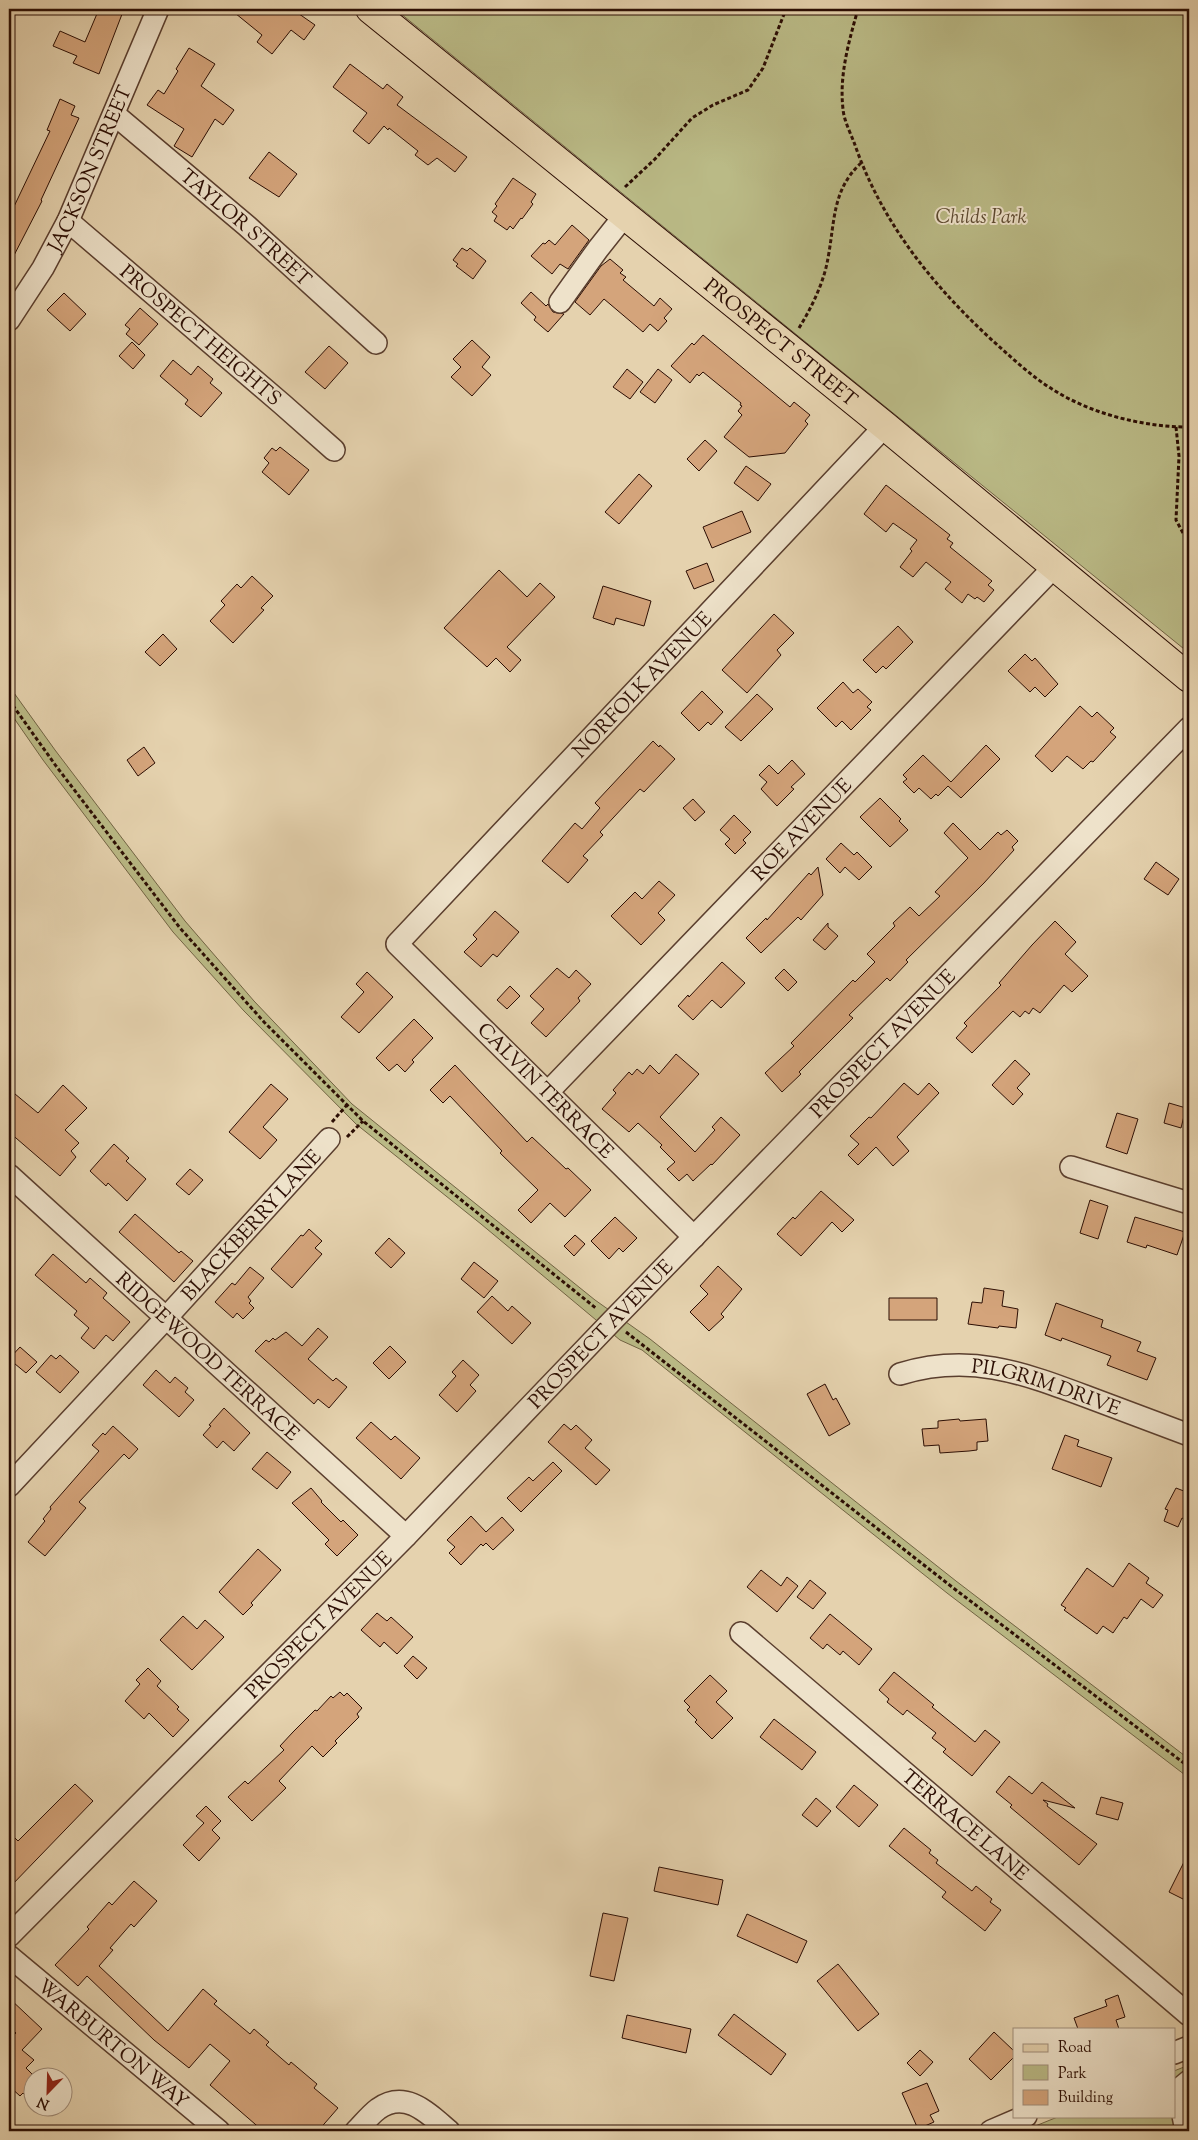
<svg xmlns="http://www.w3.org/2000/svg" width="1198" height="2140" viewBox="0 0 1198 2140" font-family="'Sorts Mill Goudy',serif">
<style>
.green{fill:#baba86;stroke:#726444}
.building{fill:#d4a47b;stroke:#2b0d03}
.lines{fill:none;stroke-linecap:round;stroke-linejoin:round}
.minor-casing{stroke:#5a3e2e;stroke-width:24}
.major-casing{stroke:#2b0d03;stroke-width:30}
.path{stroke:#2b0d03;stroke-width:3;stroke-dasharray:4 2.5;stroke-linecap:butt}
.minor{stroke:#eee2ca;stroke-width:21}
.major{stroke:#e5d2ae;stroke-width:28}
.labels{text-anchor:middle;stroke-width:4;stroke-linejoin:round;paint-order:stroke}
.street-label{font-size:20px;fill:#2b0d03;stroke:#eee2ca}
.park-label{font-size:20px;font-style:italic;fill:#5d4a31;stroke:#eee2ca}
</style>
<rect width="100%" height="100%" fill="#e5d2ae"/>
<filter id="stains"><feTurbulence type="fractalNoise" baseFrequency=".004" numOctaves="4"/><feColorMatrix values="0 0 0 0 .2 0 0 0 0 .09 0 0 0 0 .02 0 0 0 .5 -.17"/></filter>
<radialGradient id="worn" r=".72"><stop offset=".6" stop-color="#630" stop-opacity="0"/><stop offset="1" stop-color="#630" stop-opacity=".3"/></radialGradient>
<path class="green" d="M395,9H1189V653Z
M9,686L55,750L185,921L254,1001L352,1104L595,1300L650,1339L956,1581L1189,1759V1778L947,1593L642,1350L620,1340L481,1224L356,1124L244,1011L173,932L43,760L9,711Z
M1189,2065V2131H1023L1060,2116H1174V2071Z"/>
<path class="building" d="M99,9H124L99,74L73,63L77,56L53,46L60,31L85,42Z
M230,9H292L315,25L304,40L291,30L272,54L257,42L262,35Z
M189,48L215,64L201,86L234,110L223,125L215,119L192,157L174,146L184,129L147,105L158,90L164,94L178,71L176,69Z
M350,64L383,89L387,84L403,97L397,105L467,157L455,172L437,158L428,165L415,155L418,151L389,128L388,130L384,126L369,144L353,131L367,113L333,87Z
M60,99L75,106L71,115L79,118L41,200L42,201L9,265V217L50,131L47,130Z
M269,152L297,174L279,197L249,178Z
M513,178L536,194L531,202L533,204L522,219L521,218L513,229L510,226L507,230L494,221L497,216L492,212L497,206L495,204Z
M572,225L589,240L568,269L560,264L552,274L531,256L543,243L545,244L549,240L555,245Z
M462,248L467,251L470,248L486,261L473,279L456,266L458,264L453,260Z
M610,259L623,270L620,273L626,277L623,280L654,306L660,298L672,309L664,318L667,321L658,331L650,324L643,332L604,299L590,315L575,302L601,266Z
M531,292L546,306L548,304L553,312L564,314L548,332L534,320L536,317L521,303Z
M64,293L86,314L70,331L47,310Z
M140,308L158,324L139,345L126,334L130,329L125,325Z
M703,335L790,407L794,402L810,415L805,421L808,424L785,453L749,457L724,437L742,415L738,411L742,406L740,405L741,403L703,372L699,376L697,374L690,383L671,366L692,343L694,345Z
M472,340L490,357L482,367L491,375L472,396L451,377L461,367L453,359Z
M132,342L145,355L133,369L119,356Z
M329,346L348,363L325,389L305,372Z
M173,360L191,375L198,366L213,379L210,383L222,393L201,417L185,404L188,400L160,376Z
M627,369L643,382L630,399L613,387Z
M658,369L672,380L655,403L640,392Z
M705,440L717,451L699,471L687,459Z
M280,447L309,470L289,495L262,472L269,463L264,458L272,448L276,451Z
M746,466L771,484L758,501L734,483Z
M639,474L652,486L619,524L605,512Z
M886,485L950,535L947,539L953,543L950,547L992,581L988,585L994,590L984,602L977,597L975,599L968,594L962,603L945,589L951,582L926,562L913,577L900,567L912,551L910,549L917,540L893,523L886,532L864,514Z
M742,511L751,532L712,548L703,527Z
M707,563L714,581L694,589L686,571Z
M499,570L527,597L540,583L555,597L507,647L521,660L510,672L496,658L487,667L444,628Z
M252,576L273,596L261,608L264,610L233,643L210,621L225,605L221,601L237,584L241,588Z
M603,586L651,601L644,626L616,618L614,625L593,618Z
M774,614L794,633L777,650L781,655L747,693L722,670Z
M898,626L913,642L886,669L883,666L876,673L863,660Z
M163,634L177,649L160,666L145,652Z
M1025,654L1032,661L1035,658L1058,684L1045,697L1035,687L1030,692L1008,671Z
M843,682L853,693L858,689L872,702L867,707L871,710L851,730L842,721L836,727L817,708Z
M702,691L723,712L711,725L708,722L699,731L681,713Z
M757,694L773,709L741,741L725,727Z
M1080,706L1092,717L1097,712L1114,728L1110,732L1116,737L1093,762L1091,761L1083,769L1067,756L1052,772L1035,756Z
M653,741L659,747L660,745L675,759L644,792L640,789L600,832L603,835L583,856L588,860L568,883L542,861L575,823L582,829L600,808L595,803Z
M986,745L1000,759L961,798L948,786L938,796L936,794L931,799L919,788L914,793L903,782L907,779L903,775L923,755L951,782Z
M144,747L155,763L138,776L127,760Z
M792,760L805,774L791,787L794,789L777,806L761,789L767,782L759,775L769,765L778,774Z
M880,798L901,819L899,821L908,830L890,847L860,817Z
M693,799L705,812L695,821L683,808Z
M734,815L751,832L743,840L746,843L735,854L725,844L730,839L720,830Z
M953,823L980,850L998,832L1001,835L1007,830L1018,841L1012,847L1014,850L984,883L906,960L908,962L890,981L887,978L849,1015L853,1018L799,1072L801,1074L782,1092L765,1073L794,1046L791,1043L853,980L855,982L875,962L867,954L895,926L893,923L910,907L919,916L940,896L935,892L968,858L944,833Z
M841,843L854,855L857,852L872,867L859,880L845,867L840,873L826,859Z
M1156,862L1179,879L1168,895L1144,879Z
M818,867L823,895L801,920L798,917L761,953L746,938L766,918L767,920L809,873L811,875Z
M659,881L675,895L658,913L665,920L641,945L611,916L635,892L642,899Z
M495,911L519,932L497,957L493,954L481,967L464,952L477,939L473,935Z
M1055,921L1076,942L1065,954L1088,976L1072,992L1064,985L1040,1013L1033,1008L1029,1014L1025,1011L1020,1017L1013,1011L972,1053L956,1038L967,1026L964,1023L1001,985L999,983L1032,945Z
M828,923V927L838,936L825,950L813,940Z
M722,962L745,983L721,1008L712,1000L693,1020L678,1006L688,995L689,997Z
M557,968L569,978L576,970L591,984L578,998L580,1001L546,1037L531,1023L544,1009L530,996Z
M784,969L797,982L788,991L775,978Z
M367,972L393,997L359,1033L341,1017L364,992L356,984Z
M510,986L520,996L507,1009L497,1000Z
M414,1019L433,1038L412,1060L414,1062L405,1072L397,1064L389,1071L376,1058Z
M676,1054L699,1074L660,1117L695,1152L715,1130L712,1127L721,1117L740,1135L712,1165L711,1164L693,1181L687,1174L679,1181L667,1169L675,1162L660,1147L662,1145L638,1123L629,1132L602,1109L616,1093L613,1090L629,1072L632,1075L637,1069L643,1074L650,1065L659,1074Z
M1015,1060L1030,1074L1017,1088L1023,1094L1013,1105L992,1085Z
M455,1065L527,1142L532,1137L566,1169L568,1168L591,1190L565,1217L550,1203L531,1223L518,1210L538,1190L500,1153L502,1151L450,1096L443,1103L430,1090Z
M904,1083L918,1095L929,1083L939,1093L897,1137L909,1151L893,1166L876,1147L858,1165L848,1155L859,1144L850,1136L869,1117L871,1118Z
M271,1084L288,1099L263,1127L277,1140L260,1159L229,1132Z
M63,1085L87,1108L65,1130L79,1143L71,1151L76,1157L60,1176L9,1132V1089L38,1113Z
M1169,1103L1186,1108L1181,1128L1164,1123Z
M1117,1113L1138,1119L1127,1154L1106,1147Z
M114,1144L129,1158L126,1161L146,1179L127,1201L108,1183L106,1186L90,1171Z
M190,1169L203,1180L189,1195L176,1184Z
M821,1191L854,1220L842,1232L832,1222L801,1256L777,1234L793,1217L795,1219Z
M1090,1200L1108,1206L1098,1239L1080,1233Z
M135,1214L179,1253L181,1251L193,1261L174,1282L119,1232Z
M615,1217L637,1238L623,1252L619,1248L609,1259L591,1241Z
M1135,1217L1185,1232L1177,1255L1147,1245L1146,1248L1127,1242Z
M309,1229L322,1241L315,1248L322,1254L292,1288L271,1269L301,1235L303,1236Z
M575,1235L585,1244L574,1256L564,1246Z
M389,1238L405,1253L391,1268L375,1253Z
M53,1254L86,1283L90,1278L107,1293L103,1298L130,1322L113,1341L106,1335L94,1349L81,1338L89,1328L74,1315L77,1311L35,1275Z
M474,1262L498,1281L484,1298L461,1279Z
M718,1266L742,1289L721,1314L724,1317L709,1331L690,1312L708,1294L700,1286Z
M250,1267L264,1278L248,1297L251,1301L249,1303L254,1308L243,1319L237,1313L233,1318L215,1302L232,1283L235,1285Z
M984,1288L1004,1291L1002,1306L1018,1309L1016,1328L999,1326L998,1328L968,1324L972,1302L982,1303Z
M492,1296L508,1311L512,1306L531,1323L512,1344L477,1312Z
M889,1298H937V1320H889Z
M1056,1303L1103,1320L1101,1327L1141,1342L1137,1351L1156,1358L1147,1380L1107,1365L1111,1356L1062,1338L1061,1341L1045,1335Z
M318,1328L328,1337L308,1359L333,1381L336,1378L347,1387L329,1408L318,1399L314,1404L255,1351L266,1340L269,1342L273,1338L275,1340L286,1332L302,1346Z
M390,1346L406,1362L389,1379L373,1363Z
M20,1347L37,1362L26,1373L9,1359Z
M51,1355L56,1359L60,1355L79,1372L60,1393L36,1372Z
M463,1360L479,1375L470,1385L476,1391L457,1412L439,1395L456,1376L452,1372Z
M156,1370L170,1383L175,1377L188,1388L185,1392L194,1400L179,1417L143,1385Z
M825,1384L833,1400L836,1398L850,1424L829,1436L807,1394Z
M224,1408L250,1433L234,1451L223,1441L217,1448L203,1435L211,1426L209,1425Z
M959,1419L960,1421L986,1419L988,1441L977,1442V1450L969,1451L940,1453L939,1445L924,1446L922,1429L938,1428V1421Z
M371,1422L391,1440L395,1436L420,1458L401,1479L356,1438Z
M564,1424L571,1430L576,1425L592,1440L585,1448L610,1470L596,1485L548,1442Z
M113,1426L138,1449L129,1459L124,1454L79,1502L86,1508L45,1556L28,1542L45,1521L43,1519L51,1509L50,1507L99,1451L92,1445L103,1433L105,1435Z
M1065,1435L1079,1440L1077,1446L1112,1458L1101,1487L1052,1469Z
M267,1452L291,1472L277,1489L252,1469Z
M553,1462L562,1471L521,1512L507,1498L529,1477L533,1481Z
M311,1488L322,1501L321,1502L341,1522L343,1520L358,1535L337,1556L325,1544L329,1540L292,1503Z
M1176,1488L1189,1493V1521L1182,1518L1178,1527L1164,1521L1168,1510L1165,1509Z
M471,1516L486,1532L502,1517L514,1530L493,1550L486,1543L483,1546L481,1544L461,1565L449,1553L455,1547L447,1540Z
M258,1549L281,1570L251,1603L253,1605L243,1615L219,1592Z
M1129,1563L1149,1578L1146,1583L1163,1595L1153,1608L1141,1599L1127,1619L1124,1617L1113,1633L1103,1626L1097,1634L1064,1610L1066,1608L1061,1605L1087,1568L1113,1587Z
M761,1570L781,1586L787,1577L798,1586L777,1612L747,1587Z
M810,1580L826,1593L813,1609L797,1597Z
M377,1613L387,1621L391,1617L413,1637L397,1654L384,1642L380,1647L361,1630Z
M830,1614L872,1649L859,1665L843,1651L840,1655L827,1644L823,1649L810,1638Z
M183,1616L197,1629L205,1620L224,1637L192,1670L160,1640Z
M413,1656L427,1668L417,1679L404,1666Z
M148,1668L161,1681L157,1686L179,1707L177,1709L189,1720L173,1737L149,1713L144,1719L125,1701L140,1684L136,1680Z
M894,1672L934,1705L932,1707L975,1742L985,1730L1000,1742L972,1776L943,1752L946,1749L932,1738L936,1733L907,1710L903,1715L887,1702L889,1699L879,1690Z
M710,1675L727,1691L716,1702L733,1718L712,1739L695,1722L697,1720L687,1710L690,1707L684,1701Z
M340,1692L344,1696L347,1693L362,1708L357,1714L359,1717L335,1741L337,1743L323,1757L312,1746L279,1781L286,1788L252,1821L228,1797L245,1781L248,1784L284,1750L280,1746L293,1732L315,1710L317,1711L331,1696L333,1698Z
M774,1719L816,1752L802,1770L760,1737Z
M1009,1776L1032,1794L1042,1782L1075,1808L1043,1800L1048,1804L1047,1806L1097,1844L1079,1865L1010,1807L1012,1805L996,1792Z
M75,1784L93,1801L9,1888V1832L18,1841Z
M854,1785L878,1805L859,1827L836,1807Z
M1101,1797L1123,1803L1118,1820L1096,1814Z
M816,1798L831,1811L817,1827L802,1815Z
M206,1806L221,1821L212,1830L220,1838L199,1861L183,1845L204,1823L196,1816Z
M904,1828L931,1850L929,1853L938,1860L936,1863L972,1891L976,1886L992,1899L990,1902L1001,1910L985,1931L942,1897L946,1892L889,1846Z
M1189,1852V1902L1169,1892Z
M659,1867L723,1880L718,1905L654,1891Z
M134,1881L157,1901L134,1927L131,1924L110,1948L113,1950L99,1966L168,2031L203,1989L217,2001L214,2004L250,2034L254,2029L269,2042L266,2045L289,2065L291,2062L317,2084L314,2088L338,2108L318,2131H263L210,2085L230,2061L210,2044L189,2068L154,2040L87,1976L78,1986L55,1965L89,1929L87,1927L109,1902L112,1905Z
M603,1913L628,1918L614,1981L590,1976Z
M747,1914L807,1941L797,1963L737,1936Z
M838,1964L879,2014L858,2031L817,1981Z
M1118,1995L1125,2017L1116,2020L1119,2029H1078L1074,2018L1107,2006L1105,2000Z
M9,1998L42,2029L22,2050L34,2060L26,2068L32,2074V2102L23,2093L20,2096L9,2086V2037L10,2039L16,2033L9,2026Z
M734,2014L786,2054L771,2075L718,2035Z
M627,2015L691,2029L686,2053L622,2038Z
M994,2032L1014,2051V2057L991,2080L969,2059Z
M920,2050L933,2062L920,2076L907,2063Z
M927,2083L939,2111L930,2115L934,2122L918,2129L902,2093Z"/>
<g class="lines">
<defs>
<g id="minor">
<path id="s1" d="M114,114L247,226L376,343"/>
<path id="s2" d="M68,221L282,404L334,450"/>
<path d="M560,302L598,249L625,215"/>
<path id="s3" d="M9,320L43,268L68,221L158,9"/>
<path id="s4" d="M548,1092L1055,566"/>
<path d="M1071,1167L1189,1203"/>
<path id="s5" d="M9,1175L406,1536"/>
<path id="s6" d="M694,1237L397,944L885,426"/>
<path id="s7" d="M900,1374C969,1353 1020,1372 1085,1396C1120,1409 1155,1422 1189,1435"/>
<path id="s8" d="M9,1486L166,1318L329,1139"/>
<path id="s9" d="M741,1633L1189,2015"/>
<path id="s10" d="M9,1936L406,1536L612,1321L1189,728"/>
<path id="s11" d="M9,1956L219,2131"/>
<path d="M1174,2053L1189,2047"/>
<path d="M356,2131C363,2124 370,2115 378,2109C406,2089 429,2114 449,2131"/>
<path d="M991,2131L1026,2116"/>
<path d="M1186,2131L1178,2090L1189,2081"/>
</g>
<g id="major">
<path id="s12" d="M370,9L885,426L1189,678"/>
</g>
</defs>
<use href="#minor" class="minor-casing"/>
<use href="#major" class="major-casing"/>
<path class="path" d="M858,9C849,41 839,75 843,109C844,121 851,134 855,145C882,223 933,286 993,341C1012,358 1031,376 1052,389C1091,414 1143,427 1189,427
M625,187L655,159L692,118L713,105L748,90L763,68L786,9
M799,328C812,307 824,282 828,258C835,221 832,190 861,163
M1176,427L1179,456L1176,520L1189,544
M9,700L56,766L180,928L264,1022L363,1121L597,1309
M332,1122L346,1106
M347,1137L363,1121
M626,1332L952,1587L1189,1767"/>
<use href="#minor" class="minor"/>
<use href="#major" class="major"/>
</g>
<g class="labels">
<g class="street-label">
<text dy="7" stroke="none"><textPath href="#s3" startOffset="172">JACKSON STREET</textPath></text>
<text dy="7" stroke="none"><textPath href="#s1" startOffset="174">TAYLOR STREET</textPath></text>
<text dy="7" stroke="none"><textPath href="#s2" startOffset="175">PROSPECT HEIGHTS</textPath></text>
<text dy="7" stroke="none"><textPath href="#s12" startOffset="529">PROSPECT STREET</textPath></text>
<text dy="7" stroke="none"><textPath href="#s6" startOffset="774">NORFOLK AVENUE</textPath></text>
<text dy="7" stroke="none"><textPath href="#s4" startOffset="365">ROE AVENUE</textPath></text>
<text dy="7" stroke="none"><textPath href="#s10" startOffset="1249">PROSPECT AVENUE</textPath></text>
<text transform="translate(546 1090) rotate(45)" y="7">CALVIN TERRACE</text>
<text dy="7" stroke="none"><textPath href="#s8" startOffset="356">BLACKBERRY LANE</textPath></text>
<text dy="7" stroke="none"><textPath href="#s10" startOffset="844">PROSPECT AVENUE</textPath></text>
<text dy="7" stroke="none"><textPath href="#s5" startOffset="269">RIDGEWOOD TERRACE</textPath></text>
<text dy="7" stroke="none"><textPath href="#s7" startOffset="150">PILGRIM DRIVE</textPath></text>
<text dy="7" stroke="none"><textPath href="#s10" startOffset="439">PROSPECT AVENUE</textPath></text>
<text dy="7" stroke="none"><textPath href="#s9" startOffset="295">TERRACE LANE</textPath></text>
<text dy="7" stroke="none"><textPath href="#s11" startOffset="136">WARBURTON WAY</textPath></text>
</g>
<g class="park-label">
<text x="981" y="223">Childs Park</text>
</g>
</g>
<rect width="1198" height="2140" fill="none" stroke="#e5d2ae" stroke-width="30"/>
<rect x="10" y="10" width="1178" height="2120" fill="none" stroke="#2b0d03" stroke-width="2.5"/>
<rect x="15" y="15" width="1168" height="2110" fill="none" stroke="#2b0d03"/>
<rect x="1013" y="2028" width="162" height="90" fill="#eee2ca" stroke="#a08d7a"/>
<rect x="1023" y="2044" width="25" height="8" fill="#e5d2ae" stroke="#a08d7a"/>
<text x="1058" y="2052" font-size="15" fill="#2b0d03">Road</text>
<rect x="1023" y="2065" width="25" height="15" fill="#baba86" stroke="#a08d7a"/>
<text x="1058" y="2078" font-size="15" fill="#2b0d03">Park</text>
<rect x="1023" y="2090" width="25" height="15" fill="#d4a47b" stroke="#a08d7a"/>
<text x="1058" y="2102" font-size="15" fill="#2b0d03">Building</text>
<g transform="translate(48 2092) rotate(203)"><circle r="24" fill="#eee2ca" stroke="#a08d7a"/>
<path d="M0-4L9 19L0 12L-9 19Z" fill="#8f2418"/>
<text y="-8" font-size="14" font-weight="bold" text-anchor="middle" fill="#2b0d03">N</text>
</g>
<rect width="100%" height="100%" filter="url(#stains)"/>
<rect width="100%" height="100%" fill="url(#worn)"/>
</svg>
